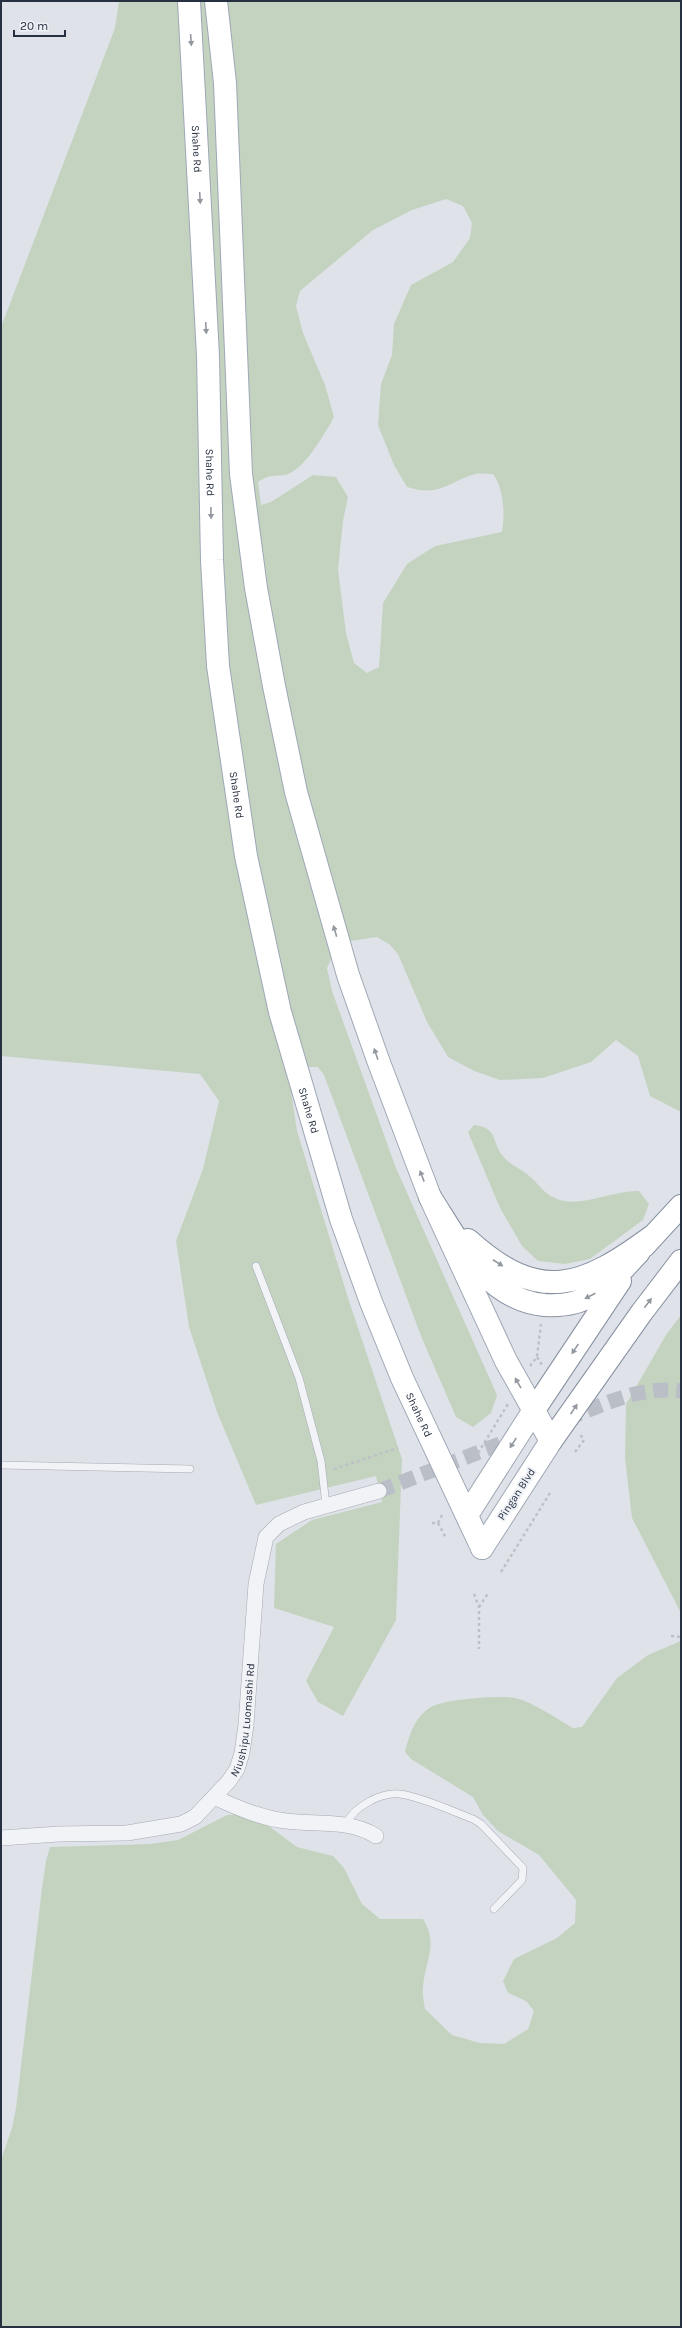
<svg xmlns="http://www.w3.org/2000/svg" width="682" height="2328" viewBox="0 0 682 2328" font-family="Karla,sans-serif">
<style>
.green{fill:#c4d3c0;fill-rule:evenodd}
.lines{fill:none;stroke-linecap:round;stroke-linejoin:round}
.minor-tunnel{stroke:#babfc7;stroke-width:15;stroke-dasharray:15 8;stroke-linecap:butt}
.service-casing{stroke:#a4aab3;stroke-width:8}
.minor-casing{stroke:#a4aab3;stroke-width:16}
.primary-casing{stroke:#9ea7b5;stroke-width:24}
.motorway-casing{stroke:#8690a0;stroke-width:24}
.path{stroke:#bdc0c7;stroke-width:2.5;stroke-dasharray:3 3;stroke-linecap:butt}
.service{stroke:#f2f3f7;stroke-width:7}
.minor{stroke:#f2f3f7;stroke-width:15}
.primary{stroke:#fff;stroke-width:22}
.motorway{stroke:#fff;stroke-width:22}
.oneway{fill:#9398a0}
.labels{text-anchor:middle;stroke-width:4;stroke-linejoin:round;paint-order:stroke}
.street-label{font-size:11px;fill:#273040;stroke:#eef1f6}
</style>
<rect width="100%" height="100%" fill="#dfe3e9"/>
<path class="green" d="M119,1H681V1112L650,1096L638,1056L616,1040L591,1062L543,1078L500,1080L474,1071L448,1057L427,1022L398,954L389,944L377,937L351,941L335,950L327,968L332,991L396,1168L497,1395L491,1413L473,1427L456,1417L421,1336L324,1075L318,1067H305L290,1084L297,1131L349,1301L402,1459L396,1620L343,1716L318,1702L306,1681L334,1627L274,1608L276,1544L312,1520L382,1502L376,1476L256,1505L217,1412L189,1327L176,1241L203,1169L219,1101L200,1074L1,1056V327L115,28ZM446,199L463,206L472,223L470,238L453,262L411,285L394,324L392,355L381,384L378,425L394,465L407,487C440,497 446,483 475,474C480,473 488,474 493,474C504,489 505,514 502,532L435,546L407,564L383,603L379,667L367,673L354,663L346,633L338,570L343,521L348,497L336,477L313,475L271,502L261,505L258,482C274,471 280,479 290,473C306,466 326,432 334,417L325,385L303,333L296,306L300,291L373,230L412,210Z
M474,1125C499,1128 491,1142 503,1156C509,1164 519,1168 527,1174C540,1184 543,1195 560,1200C583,1207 614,1190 639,1191L649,1204L643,1220L590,1259L565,1264L538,1261L522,1246L500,1208L468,1132Z
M681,1315V1613L632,1518L625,1458L626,1404L666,1335Z
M681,1641V2327H1V2160L12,2128L16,2108L42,1888L46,1861L50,1847L150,1844L178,1840L227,1815L246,1814L262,1821L297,1847L333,1856L344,1868L362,1904L380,1919H423C439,1945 425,1961 423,1987C422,1994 424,2002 425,2009L452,2035L480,2043L504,2044L528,2029L534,2011L526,2001L508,1993L503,1981L514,1959L557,1938L575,1923L576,1900L539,1855L498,1831L483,1815L473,1797L411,1759L405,1752C409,1735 416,1714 433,1706C449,1699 498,1695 515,1698C533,1702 557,1719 573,1728L582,1727L617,1678L648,1655Z"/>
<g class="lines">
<path class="minor-tunnel" d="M566,1419C603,1405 641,1385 681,1391
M379,1491L518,1437"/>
<defs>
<path id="service" d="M256,1266L299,1378L321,1461L326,1505
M1,1465L190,1469
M346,1824C354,1807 380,1792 400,1794C422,1797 452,1811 473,1819L481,1824L523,1868L522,1880L494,1909"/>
<g id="minor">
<path d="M216,1798C238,1808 261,1818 286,1821C317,1825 348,1819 376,1836"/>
<path id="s1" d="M1,1838L59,1834L127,1833L181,1824L195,1817L229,1781L237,1769L242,1753L246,1725L256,1584L266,1537L279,1524L304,1512L379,1491"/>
</g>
<g id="primary">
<path id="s2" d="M189,1L208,356L212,560L218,666L246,856L280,1012L341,1219L371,1302L402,1378L482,1548"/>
<path d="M216,1L225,83L241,474L256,588L274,686L296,792L348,975L378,1060L430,1197L506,1361L551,1441L482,1548"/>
<path d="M467,1515L534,1410"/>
</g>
<path id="motorway" d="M430,1197C459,1241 486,1300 545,1305C562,1306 578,1304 592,1295C610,1285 625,1267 639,1252
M468,1240C540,1305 582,1288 654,1235
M644,1246L681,1206
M534,1410L620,1281
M551,1441L642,1312L681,1261"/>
</defs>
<use href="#service" class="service-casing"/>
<use href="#minor" class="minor-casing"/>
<use href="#primary" class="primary-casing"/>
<use href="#motorway" class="motorway-casing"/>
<path class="path" d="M537,1357L542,1365
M530,1366L537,1357L541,1324
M575,1452L584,1440L579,1433
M475,1458L508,1404
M334,1469L398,1448
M432,1523H438
M438,1523L446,1538
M438,1523L443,1513
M501,1572L550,1493
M474,1594L479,1607V1649
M479,1607L489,1592
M671,1636L681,1637"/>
<use href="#service" class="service"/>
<use href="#minor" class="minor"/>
<use href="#primary" class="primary"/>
<use href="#motorway" class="motorway"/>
</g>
<defs><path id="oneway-solid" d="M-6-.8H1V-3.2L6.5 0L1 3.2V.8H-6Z"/></defs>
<g class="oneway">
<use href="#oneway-solid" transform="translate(191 40) rotate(86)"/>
<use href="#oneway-solid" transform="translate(200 198) rotate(87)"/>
<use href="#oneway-solid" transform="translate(206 328) rotate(87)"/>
<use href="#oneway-solid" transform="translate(211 513) rotate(89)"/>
<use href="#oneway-solid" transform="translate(335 931) rotate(-106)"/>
<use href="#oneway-solid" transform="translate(376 1054) rotate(-109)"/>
<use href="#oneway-solid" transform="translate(422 1176) rotate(-111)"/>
<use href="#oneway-solid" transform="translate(498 1263) rotate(33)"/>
<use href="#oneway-solid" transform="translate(590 1296) rotate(153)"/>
<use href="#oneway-solid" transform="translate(648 1303) rotate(-53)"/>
<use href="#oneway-solid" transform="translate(575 1349) rotate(124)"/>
<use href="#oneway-solid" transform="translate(518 1383) rotate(-120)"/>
<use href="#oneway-solid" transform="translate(574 1409) rotate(-56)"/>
<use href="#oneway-solid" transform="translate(513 1443) rotate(123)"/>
</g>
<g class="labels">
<g class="street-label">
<text dy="4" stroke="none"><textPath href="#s2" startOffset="148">Shahe Rd</textPath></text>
<text dy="4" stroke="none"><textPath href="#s2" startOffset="472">Shahe Rd</textPath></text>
<text dy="4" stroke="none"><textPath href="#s2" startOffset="796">Shahe Rd</textPath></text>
<text dy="4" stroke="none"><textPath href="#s2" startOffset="1120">Shahe Rd</textPath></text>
<text dy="4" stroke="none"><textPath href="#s2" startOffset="1444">Shahe Rd</textPath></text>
<text transform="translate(516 1494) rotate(-57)" y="4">Pingan Blvd</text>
<text dy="4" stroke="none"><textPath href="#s1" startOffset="310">Niushipu Luomashi Rd</textPath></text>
</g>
</g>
<rect width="682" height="2328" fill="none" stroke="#273040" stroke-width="4"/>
<path d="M14 30v6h51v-6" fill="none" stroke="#273040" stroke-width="2"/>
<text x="20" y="30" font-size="12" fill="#273040" stroke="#eef1f6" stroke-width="3" paint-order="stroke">20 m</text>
</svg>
